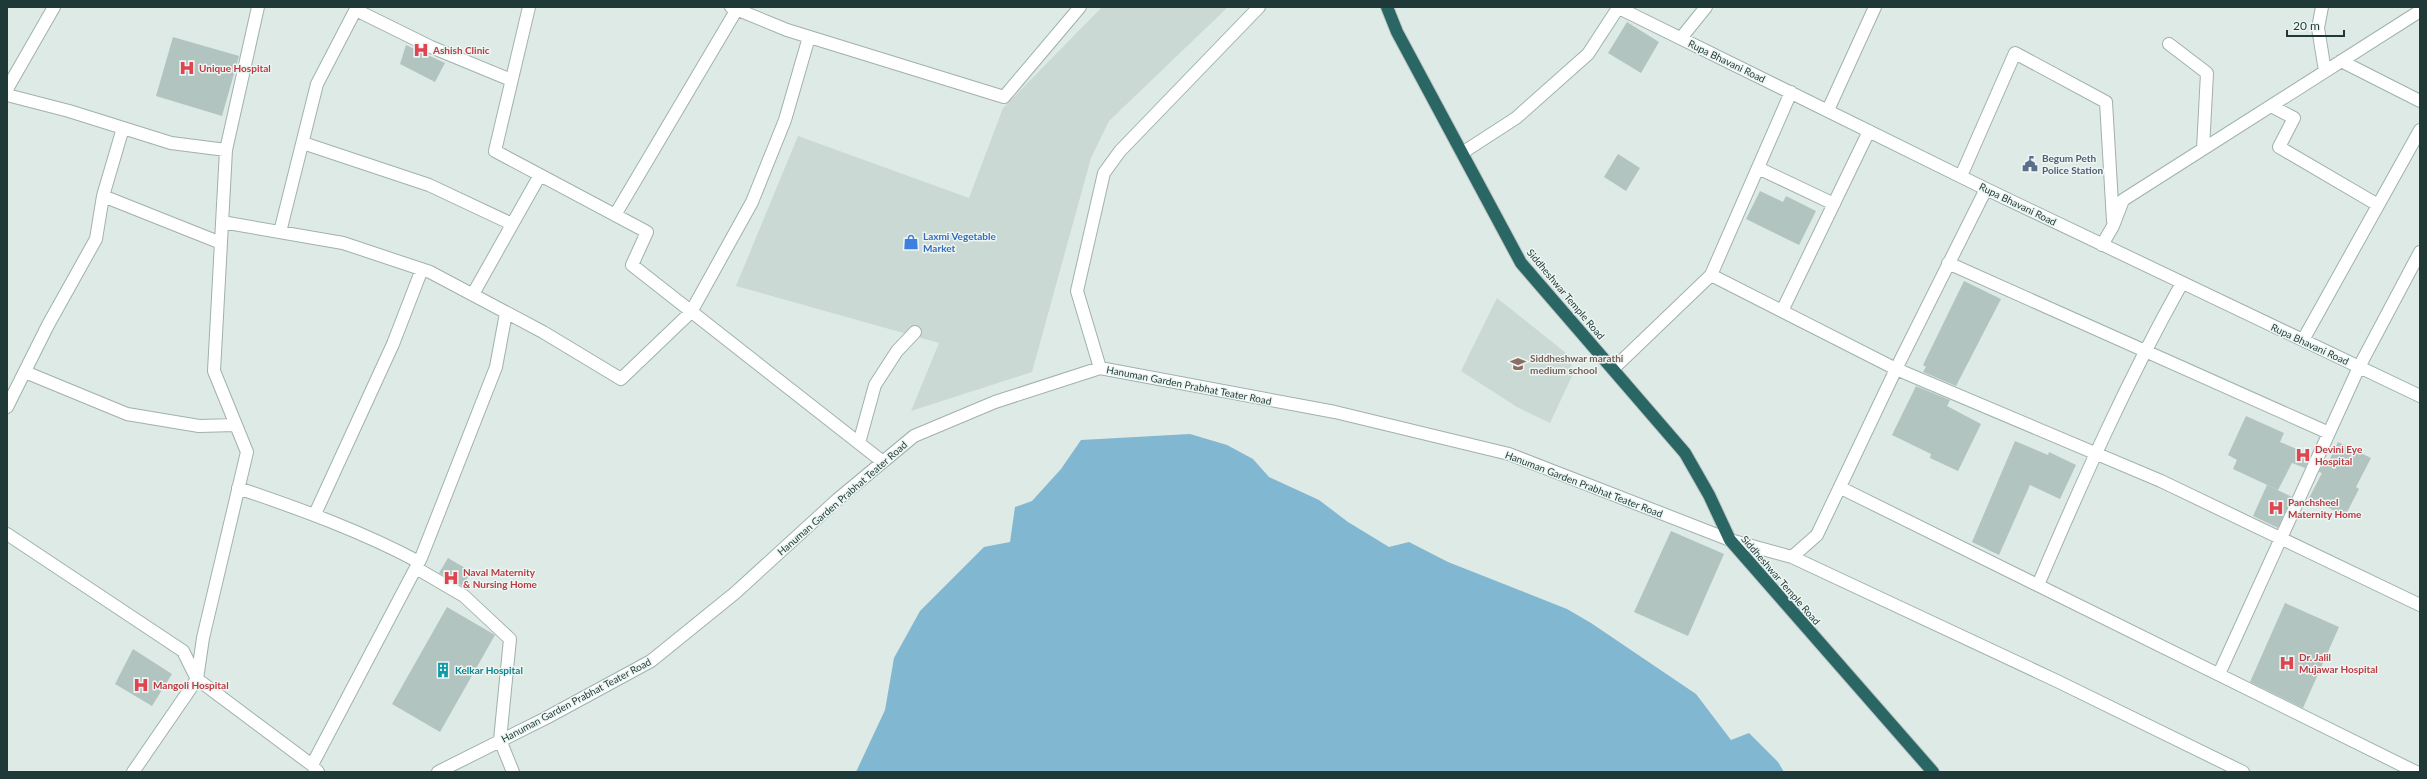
<svg xmlns="http://www.w3.org/2000/svg" width="2427" height="779" viewBox="0 0 2427 779" font-family="Lato,sans-serif">
<style>
.built{fill:#cbd9d5}
.water{fill:#82b7d1}
.building{fill:#b2c4c0}
.lines{fill:none;stroke-linecap:round;stroke-linejoin:round}
.minor-casing{stroke:#a0b1ae;stroke-width:14}
.highway-casing{stroke:#bcc4c3;stroke-width:14}
.minor{stroke:#fff;stroke-width:12}
.highway{stroke:#2a6664;stroke-width:12}
.labels{text-anchor:middle;stroke-width:3;stroke-linejoin:round;paint-order:stroke}
.health-label{font-size:10px;font-weight:bold;fill:#be3a42;stroke:#edf6f3;text-anchor:start}
.street-label{font-size:10px;fill:#1e3937;stroke:#edf6f3}
.service-label{font-size:10px;font-weight:bold;fill:#4e5e75;stroke:#edf6f3;text-anchor:start}
.shop-label{font-size:10px;font-weight:bold;fill:#366cbe;stroke:#edf6f3;text-anchor:start}
.education-label{font-size:10px;font-weight:bold;fill:#785e54;stroke:#edf6f3;text-anchor:start}
.culture-label{font-size:10px;font-weight:bold;fill:#0d838f;stroke:#edf6f3;text-anchor:start}
</style>
<rect width="100%" height="100%" fill="#ddeae6"/>
<path class="built" d="M1102,7H1228L1109,121L1091,158L1032,372L911,411L939,343L736,286L798,136L969,198L1003,108Z
M1497,298L1571,357L1572,376L1550,423L1517,407L1461,371Z"/>
<path class="water" d="M1190,434L1227,445L1253,459L1269,477L1319,500L1348,522L1389,547L1409,542L1448,562L1567,609L1591,623L1696,694L1731,740L1749,733L1778,762L1784,772H856L885,710L894,658L920,611L984,547L1010,542L1015,507L1032,501L1061,469L1081,440Z"/>
<path class="building" d="M1627,22L1659,42L1641,73L1608,53Z
M173,37L239,56L222,116L156,96Z
M406,45L445,63L435,82L400,64Z
M1618,154L1640,168L1626,191L1604,177Z
M1760,191L1783,202L1786,196L1816,211L1799,245L1746,219Z
M1964,281L2001,299L1956,386L1923,372L1926,367L1923,365Z
M1916,386L1950,400L1947,406L1981,424L1958,471L1930,458L1931,454L1892,435Z
M2246,416L2284,433L2280,442L2311,455L2305,468L2292,463L2278,490L2233,469L2237,460L2228,455Z
M2015,441L2048,455L2049,452L2076,465L2060,499L2030,485L1999,555L1972,542Z
M2338,442L2371,458L2356,487L2359,489L2345,516L2309,498L2322,473L2319,472L2324,461L2328,463Z
M2267,485L2292,497L2278,528L2253,516Z
M1671,531L1724,554L1688,636L1634,612Z
M448,558L472,572L462,586L439,573Z
M2285,603L2339,627L2303,708L2250,682Z
M447,607L495,635L440,732L392,704Z
M133,649L172,674L152,706L115,684Z"/>
<g class="lines">
<defs>
<path id="minor" d="M529,7L495,151L647,232L632,265L883,462
M731,7L787,30L1004,97L1080,7
M1617,7L1986,189L2420,396
M2322,7L2318,28L2325,71
M356,10L431,47L511,80
M1681,38L1706,7
M2169,44L2207,73L2203,149
M2341,61L2420,101
M7,89L54,7
M7,95L69,111L171,143L226,150
M2271,106L2294,118L2279,147L2378,205
M1828,110L1875,7
M303,143L429,185L512,224
M1462,153L1516,118L1588,54L1618,8
M1758,168L1834,204
M1961,176L2015,53L2106,102L2113,221
M103,196L221,243
M615,215L737,9
M222,222L343,243L430,272L543,332L621,379L691,312L752,202L785,120L809,37
M280,232L317,84L357,7
M2102,245L2113,226L2123,200L2420,11
M1948,263L2329,433
M1711,275L1896,369L2161,481L2420,605
M473,294L540,175
M1782,311L1869,131
M2303,340L2420,130
M1100,368L1077,291L1104,173L1120,151L1259,7
M1613,369L1711,275L1791,92
M25,372L127,414L199,426L236,425
M7,407L48,325L96,239L103,196L123,128
M859,443L875,385L897,351L915,332
M238,488C300,509 361,531 419,562
M1841,488L2416,772
M315,514L393,344L422,269
M7,534L183,651L197,679L312,765L318,772
M1792,557L2057,681L2243,772
M416,568L464,596L510,639L500,740L513,772
M2038,585C2082,482 2127,381 2182,283
M2219,674L2359,367L2420,252
M312,765L421,558L496,367L506,313
M133,772L197,679L203,638L247,452L214,371L226,150L258,7
M438,772L546,718L651,661L735,593L838,499L914,436L995,402L1100,368L1335,412L1509,454L1730,540L1792,557L1817,535L1896,369L1986,189"/>
<path id="highway" d="M1387,7L1397,32L1521,263L1685,453L1709,495L1730,540L1933,772"/>
</defs>
<use href="#minor" class="minor-casing"/>
<use href="#highway" class="highway-casing"/>
<use href="#minor" class="minor"/>
<use href="#highway" class="highway"/>
</g>
<defs>
<symbol id="hospital-bare" viewBox="-9 -9 18 18"><path d="M-5-5h3v3.5h4V-5h3V5h-3V1.5h-4V5h-3Z" fill="#e0444e" stroke="#edf6f3" stroke-width="2.5" paint-order="stroke"/></symbol>
<symbol id="civic-bare" viewBox="-9 -9 18 18"><path d="M-.6-6.5H3V-4.5H.6V-3L4-1V1h2V6H-6V1h2V-1L-.6-3ZM-1.2 2.5V6h2.4V2.5Z" fill="#5c6f8a" stroke="#edf6f3" stroke-width="2.5" paint-order="stroke"/></symbol>
<symbol id="shop-bare" viewBox="-9 -9 18 18"><path d="M-5-2.5h2.3a2.7 3.5 0 0 1 5.4 0H5L5.5 6h-11ZM-1.5-2.5h3a1.5 2.3 0 0 0-3 0Z" fill="#3f7fe0" stroke="#edf6f3" stroke-width="2.5" paint-order="stroke"/></symbol>
<symbol id="school-bare" viewBox="-9 -9 18 18"><path d="M0-5L7-2L0 1L-7-2ZM-4 1L0 2.5L4 1V4Q0 6-4 4Z" fill="#8d6e63" stroke="#edf6f3" stroke-width="2.5" paint-order="stroke"/></symbol>
<symbol id="building-bare" viewBox="-9 -9 18 18"><path d="M-4-6H4V6H1V3H-1V6H-4ZM-2.5-4.3h1.7v1.8h-1.7ZM.8-4.3h1.7v1.8H.8ZM-2.5-1h1.7V.8h-1.7ZM.8-1h1.7V.8H.8Z" fill="#0f9aa8" stroke="#edf6f3" stroke-width="2.5" paint-order="stroke"/></symbol>
</defs>
<g fill-rule="evenodd">
<use href="#hospital-bare" x="410" y="39" width="22" height="22"/>
<use href="#hospital-bare" x="176" y="57" width="22" height="22"/>
<use href="#civic-bare" x="2019" y="153" width="22" height="22"/>
<use href="#shop-bare" x="900" y="231" width="22" height="22"/>
<use href="#school-bare" x="1507" y="353" width="22" height="22"/>
<use href="#hospital-bare" x="2292" y="444" width="22" height="22"/>
<use href="#hospital-bare" x="2265" y="497" width="22" height="22"/>
<use href="#hospital-bare" x="440" y="567" width="22" height="22"/>
<use href="#hospital-bare" x="2276" y="652" width="22" height="22"/>
<use href="#building-bare" x="432" y="659" width="22" height="22"/>
<use href="#hospital-bare" x="130" y="674" width="22" height="22"/>
</g>
<g class="labels">
<g class="health-label">
<text x="433" y="54">Ashish Clinic</text>
<text x="199" y="72">Unique Hospital</text>
<text x="2315" y="453">Devini Eye<tspan x="2315" dy="12">Hospital</tspan></text>
<text x="2288" y="506">Panchsheel<tspan x="2288" dy="12">Maternity Home</tspan></text>
<text x="463" y="576">Naval Maternity<tspan x="463" dy="12">&amp; Nursing Home</tspan></text>
<text x="2299" y="661">Dr. Jalil<tspan x="2299" dy="12">Mujawar Hospital</tspan></text>
<text x="153" y="689">Mangoli Hospital</text>
</g>
<g class="street-label">
<text transform="translate(1727 61) rotate(26)" y="4">Rupa Bhavani Road</text>
<text transform="translate(2018 204) rotate(26)" y="4">Rupa Bhavani Road</text>
<text transform="translate(1566 294) rotate(50)" y="4">Siddheshwar Temple Road</text>
<text transform="translate(2310 344) rotate(25)" y="4">Rupa Bhavani Road</text>
<text transform="translate(1189 385) rotate(11)" y="4">Hanuman Garden Prabhat Teater Road</text>
<text transform="translate(1584 484) rotate(21)" y="4">Hanuman Garden Prabhat Teater Road</text>
<text transform="translate(842 498) rotate(-41)" y="4">Hanuman Garden Prabhat Teater Road</text>
<text transform="translate(1781 580) rotate(49)" y="4">Siddheshwar Temple Road</text>
<text transform="translate(576 700) rotate(-28)" y="4">Hanuman Garden Prabhat Teater Road</text>
</g>
<g class="service-label">
<text x="2042" y="162">Begum Peth<tspan x="2042" dy="12">Police Station</tspan></text>
</g>
<g class="shop-label">
<text x="923" y="240">Laxmi Vegetable<tspan x="923" dy="12">Market</tspan></text>
</g>
<g class="education-label">
<text x="1530" y="362">Siddheshwar marathi<tspan x="1530" dy="12">medium school</tspan></text>
</g>
<g class="culture-label">
<text x="455" y="674">Kelkar Hospital</text>
</g>
</g>
<rect width="2427" height="779" fill="none" stroke="#1e3937" stroke-width="16"/>
<path d="M2287 30v6h57v-6" fill="none" stroke="#1e3937" stroke-width="2"/>
<text x="2293" y="30" font-size="12" fill="#1e3937" stroke="#edf6f3" stroke-width="3" paint-order="stroke">20 m</text>
</svg>
